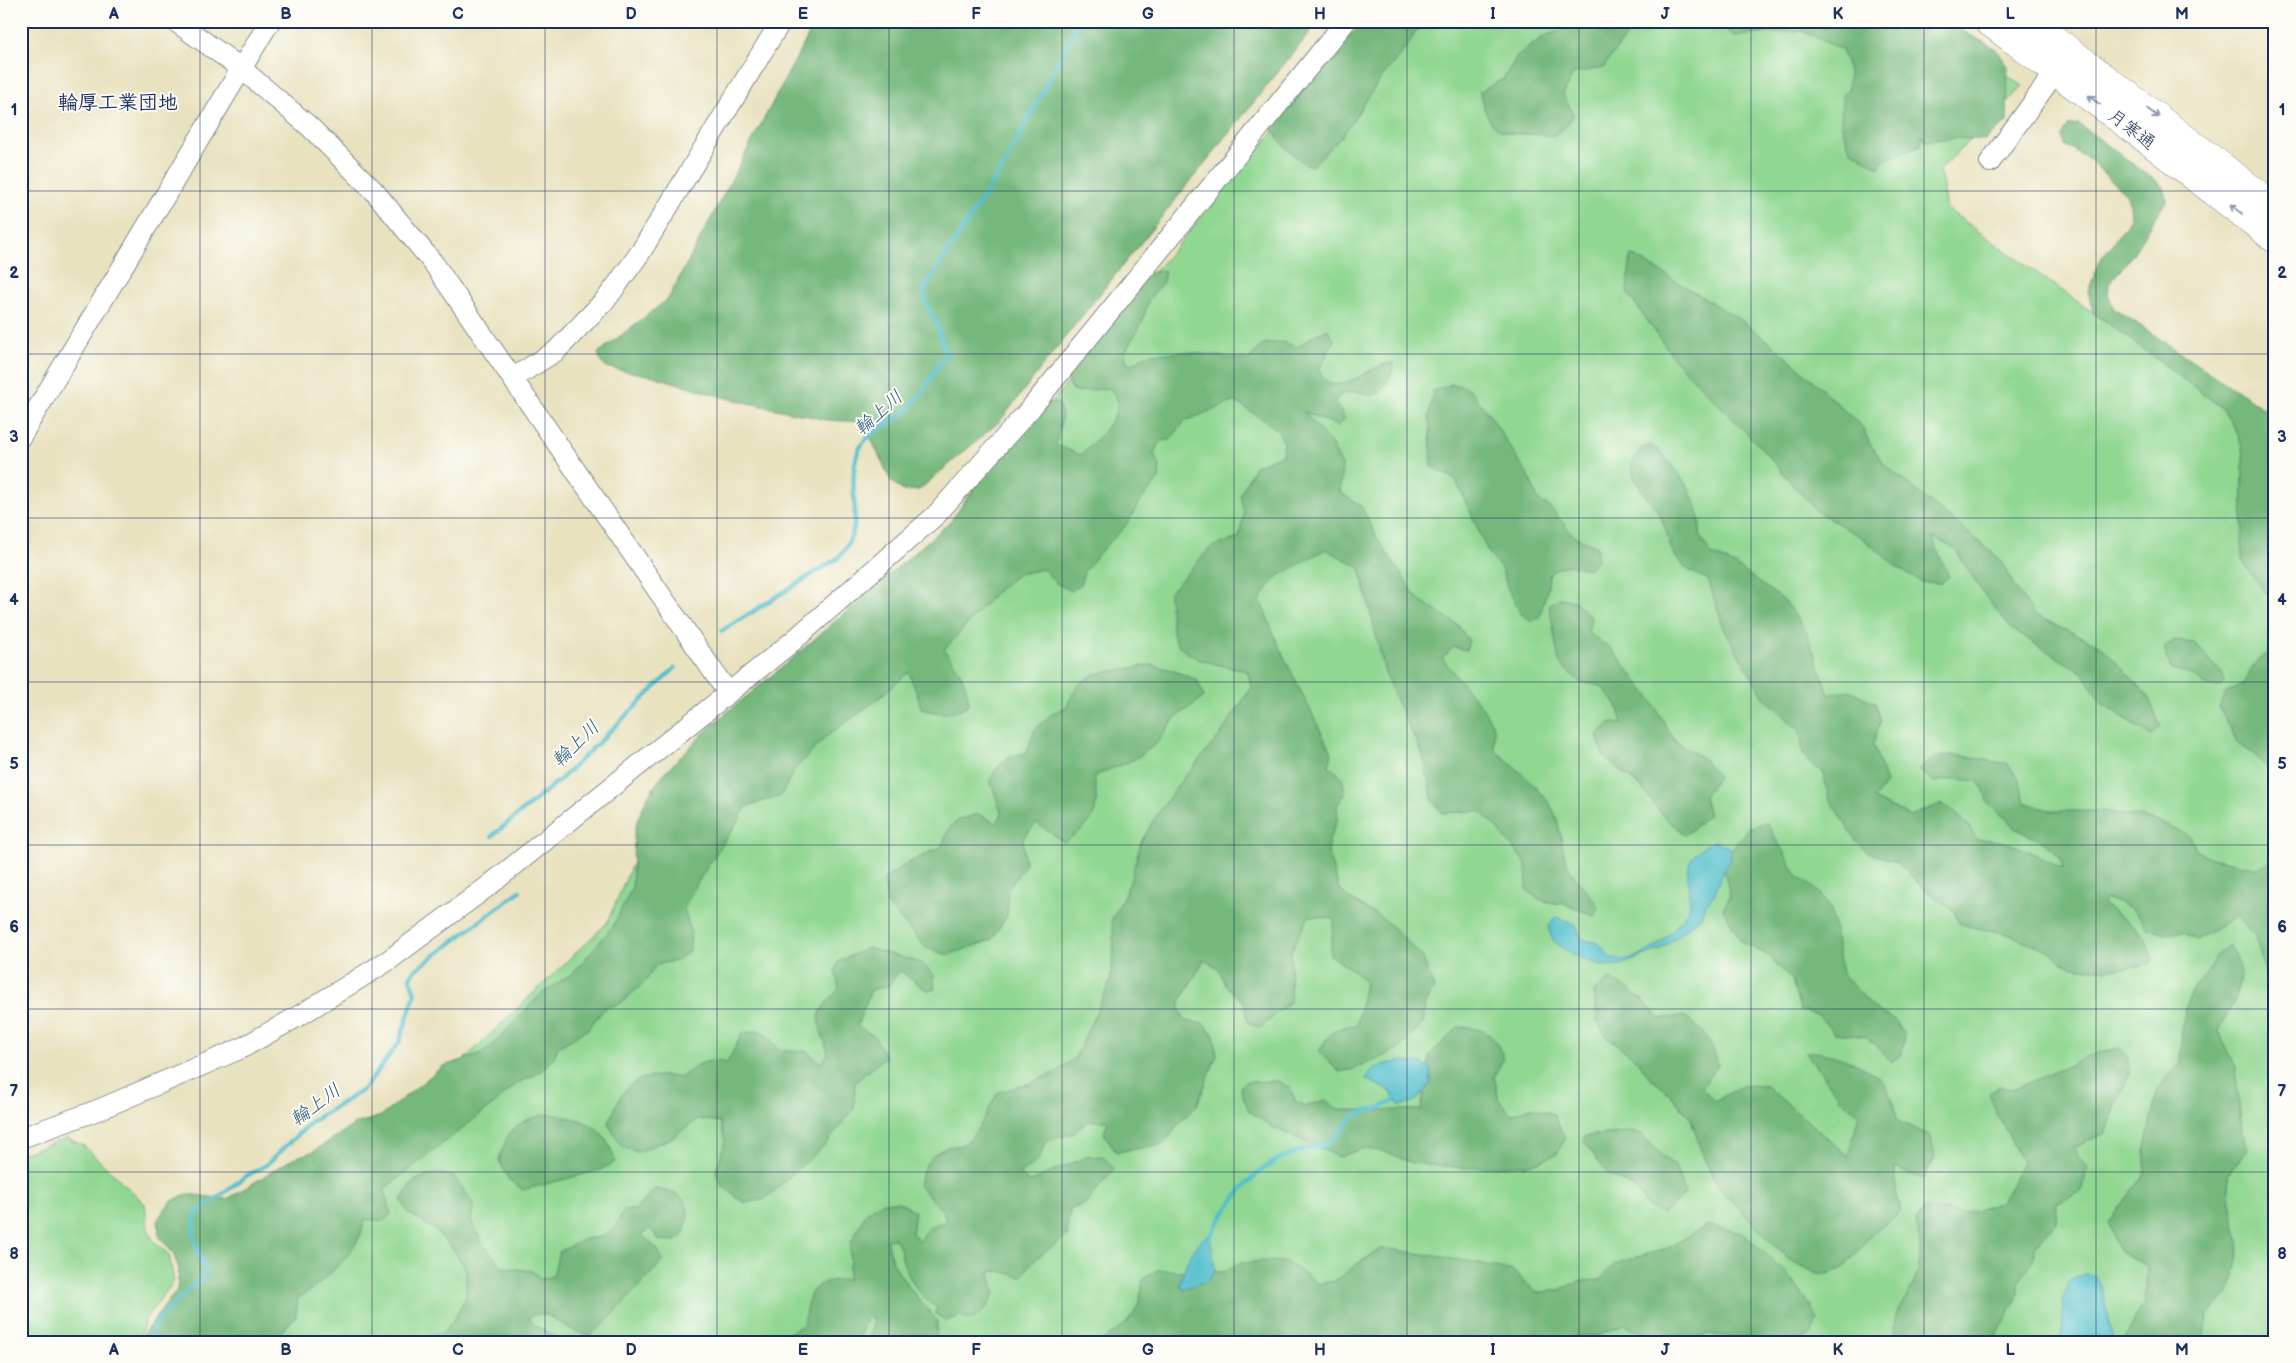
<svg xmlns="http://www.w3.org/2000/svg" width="2296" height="1363" viewBox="0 0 2296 1363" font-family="'Balsamiq Sans','Klee One',sans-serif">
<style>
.green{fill:#90d791;stroke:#568378}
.forest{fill:#74b87b;stroke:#48746c}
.water{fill:#52bfcc;stroke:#367795}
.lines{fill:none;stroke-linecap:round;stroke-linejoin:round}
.stream{stroke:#52bfcc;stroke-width:4.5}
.minor-casing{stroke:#82888e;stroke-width:22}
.highway-casing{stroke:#82888e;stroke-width:29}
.minor{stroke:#fff;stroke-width:20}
.highway{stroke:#fff;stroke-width:28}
.oneway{stroke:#8d97ae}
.grid{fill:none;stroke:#1b2f5e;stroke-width:1;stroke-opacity:0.55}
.labels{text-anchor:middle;stroke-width:4;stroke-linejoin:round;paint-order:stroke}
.street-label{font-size:18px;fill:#1b2f5e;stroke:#fdfcf7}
.water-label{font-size:19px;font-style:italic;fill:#2c5a7f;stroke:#fdfcf7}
.quarter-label{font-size:20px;font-weight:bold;fill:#1b2f5e;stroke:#fdfcf7}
.neatline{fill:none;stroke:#1b2f5e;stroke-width:2}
.grid-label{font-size:16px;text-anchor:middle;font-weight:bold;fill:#1b2f5e}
</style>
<rect width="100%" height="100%" fill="#fdfcf7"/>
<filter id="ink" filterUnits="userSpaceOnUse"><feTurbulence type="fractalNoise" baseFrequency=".02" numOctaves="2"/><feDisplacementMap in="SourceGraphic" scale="10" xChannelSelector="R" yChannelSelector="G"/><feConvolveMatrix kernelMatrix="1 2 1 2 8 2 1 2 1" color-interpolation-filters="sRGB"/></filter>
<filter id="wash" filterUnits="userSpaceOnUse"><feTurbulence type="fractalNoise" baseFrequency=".0096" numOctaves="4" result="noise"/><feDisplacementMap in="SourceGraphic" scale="20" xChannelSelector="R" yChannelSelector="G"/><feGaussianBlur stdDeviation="1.12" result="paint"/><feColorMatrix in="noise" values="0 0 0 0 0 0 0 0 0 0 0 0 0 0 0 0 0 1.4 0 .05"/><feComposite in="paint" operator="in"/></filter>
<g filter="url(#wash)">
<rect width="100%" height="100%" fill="#e9e2bf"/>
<path class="green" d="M1368,21H1928L2023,86L1940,170L1947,209L2250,424L2275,565V1342H228L371,1148L607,923L670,776L953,530L1142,287Z
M67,1138L84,1146L145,1204L148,1229L153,1240L169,1255L174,1281L146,1318L138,1342H21V1154Z"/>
<path class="forest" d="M816,21H1319L1054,351L1000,421L919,490L903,491L891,481L863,422L826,420L726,398L653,376L609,368L601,363L598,353L668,299Z
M1364,21H1422L1408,45L1382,77L1342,136L1312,166C1293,160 1282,143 1271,128L1296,96L1311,82L1327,57L1343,39L1354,32Z
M1605,21H1623L1631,29L1603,68L1573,73L1563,95L1574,115L1567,125L1553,136C1512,130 1491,146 1480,92L1503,79L1518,55L1544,36L1570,27Z
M1715,21H1944L1996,49L2008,66L2007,122L1985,140L1957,138L1925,141L1922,134L1921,145L1884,160L1879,168L1850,150L1841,124L1842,97L1848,89L1849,71L1842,50L1802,31L1735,36Z
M2079,124L2164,187L2166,201L2133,254L2109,284L2108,296L2114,308L2273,415L2275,427L2269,447L2275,478V600L2263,591L2242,560L2243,454C2240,435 2233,423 2221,407L2093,312L2088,291L2101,259L2131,218L2130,205L2126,195L2090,160L2065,145L2062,136L2069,125Z
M1631,254L1744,322L1791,360L1863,428L1870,444L1885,465L2000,559L2019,594L2037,616L2101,646L2146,693L2161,726L2151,736L2102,703L2083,673L2011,629L1983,593L1955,549L1932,537L1949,577L1941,583L1921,582L1897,567L1861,537L1816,511L1764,451L1676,361L1627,292Z
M1165,270L1163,282L1149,299L1142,323L1125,352L1126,361L1132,364L1148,354L1186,352L1248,360L1263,344L1282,342L1298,347L1313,336L1328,329L1334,341L1319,370C1335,406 1370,362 1393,363L1392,373L1380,393L1369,395L1358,391L1339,395L1335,402L1345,419L1338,426L1304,412L1331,444L1342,465L1340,492L1362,507L1377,538L1417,598L1458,625L1469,641L1466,650L1454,647L1442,658L1481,706L1494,727V749C1511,764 1539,787 1551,806C1563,825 1559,851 1571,871C1579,884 1592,894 1598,908L1594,916C1584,912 1573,906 1563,904C1547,902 1539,902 1527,890L1526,864L1496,826L1479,811L1443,813L1433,801L1422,753L1398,705L1385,673L1360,568L1326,549L1275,578L1260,600L1280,649L1332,754L1329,766L1342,777L1345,793L1337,806L1338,818L1329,840L1328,853L1339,889L1350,899L1385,920L1422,956L1434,988L1425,1004L1424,1022L1399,1049L1355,1069L1339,1072L1319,1052C1329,1032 1335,1027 1357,1025L1365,982L1358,974L1330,955L1334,919L1309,916L1291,950L1290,1002L1260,1028L1248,1022L1244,1002L1226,986L1218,968L1204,960L1180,1002V1010L1185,1021L1203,1023L1214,1035L1217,1055L1197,1105L1180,1122L1164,1144L1116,1152L1104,1133L1108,1121H1089L1072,1134L1045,1142L1039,1160L1019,1174L1029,1182L1086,1157L1103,1156L1114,1169L1086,1203L1070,1210L1067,1236L1035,1259L1021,1277L1000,1271L990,1272L995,1294L987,1307L972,1320L960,1316L946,1321L935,1313L937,1307C921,1299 908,1278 903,1261C900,1252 901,1246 895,1239L887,1240C890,1271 918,1297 937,1321L936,1342H874L871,1337L873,1320L867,1315L858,1342H768L786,1335L804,1324C808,1291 812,1280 848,1279L851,1243L866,1213L883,1202H898L915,1211L912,1234L920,1241L929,1227L946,1221L943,1211L919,1186C921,1169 930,1153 948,1147C953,1146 962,1146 966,1142C981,1129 989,1108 998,1092L1028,1084L1058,1071L1075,1058L1110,982L1114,950L1112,920L1130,882L1141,842L1153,821L1174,790L1220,735L1251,688L1248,672C1225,664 1186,664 1175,639C1171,629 1170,605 1169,593L1211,547L1239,538L1244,513L1240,495L1255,466L1282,455L1284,443L1277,429L1235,401L1185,421L1170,440L1160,441L1154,454L1160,466L1159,479L1142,499L1124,528L1100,552L1084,572L1080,585L1071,591L1056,583L1043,569L1019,574L999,589L944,650C960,670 965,677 969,704C953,715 941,715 922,709L909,672L870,705L827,736L794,770L781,796L747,806C727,841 700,872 684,909L691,932L690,950L677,961L657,964L645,982L620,1004L606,1007L587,1030L558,1047L553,1060L537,1074L518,1083L494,1104L384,1189L391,1214L383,1221L365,1219C363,1225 362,1232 359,1238C348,1259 319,1286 298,1298L296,1316L272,1342H137L177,1290L179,1269L173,1253L159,1236L158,1219L170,1202L186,1194L227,1199L294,1158L314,1151L355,1124L381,1116L443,1066L479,1055L490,1047L541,994L573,973L613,926L632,888L634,835L638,818L648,796L663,774L712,725L781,668L950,522L1006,444L1045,401L1059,404L1062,417L1056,445L1081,455C1092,445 1125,413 1116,397C1115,394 1110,390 1108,388L1078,392L1072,390L1067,377L1149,273Z
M1452,384L1469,388L1493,420L1530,479L1538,500L1549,506L1574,536L1597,547V561L1588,569C1571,565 1562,562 1549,575L1548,587L1539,618L1532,621L1521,614L1507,587L1502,570L1488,552L1456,480L1432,467L1429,415L1433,391Z
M1651,445L1662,453L1689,488L1698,512L1701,538L1711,554L1735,565L1785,601L1807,633L1829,695L1849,690L1875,703L1881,721L1873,744L1886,783L1874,799L1910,816L1941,804C1959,812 1968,822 1976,840C2008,836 2035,856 2063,868L2060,857L2043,842L2020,831L1987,802L1983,788L1977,781L1954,779L1934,782L1919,770C1943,742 1976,762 2007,763L2019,779L2025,802L2050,811H2101L2135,816L2164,823L2190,836L2196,850L2211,858L2257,868L2275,861V1100L2271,1091L2275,1057L2268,985L2255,936L2236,917L2196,940L2183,932L2166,934L2147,928C2136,910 2126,903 2106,899L2103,904C2126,923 2150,929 2152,963C2132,968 2083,973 2065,964C2060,961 2056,955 2050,952C2039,946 2026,942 2015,937C1998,930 1977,930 1959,923L1954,911L1924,889L1897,862L1867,852L1857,842L1829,799L1823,772L1809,762L1803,754L1800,731L1763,696L1724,629L1708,579C1699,576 1689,572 1682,564C1666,549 1669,529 1658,512C1651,502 1630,478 1632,465C1633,460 1639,453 1641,448Z
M1560,598L1575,601L1591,618L1588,633L1611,648L1650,698L1675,741L1704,759L1718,777L1704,797L1709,815L1685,835L1662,815L1642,788L1603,756L1597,735L1611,722L1622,724L1617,705L1601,686L1580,682L1559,663L1549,604Z
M2175,641L2194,643L2205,653L2212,664L2222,672L2224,681L2221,686C2207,690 2203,682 2192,675C2186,672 2178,671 2171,669L2163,646Z
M2275,650V774L2236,740L2219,708L2225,693L2242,685L2258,659Z
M1151,665L1169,669L1197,680L1204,697L1175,718L1156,744L1135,759L1094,776C1099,813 1098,821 1064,842L1037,823L1023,838L1025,865L1008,889L1007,916L991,940L948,955L926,948L887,904L884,879L908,863L941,847L950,827L958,820L978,814L997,823L1002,813L990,781C997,763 1009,754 1027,753L1034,730L1052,714L1066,707L1077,686L1094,674Z
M1767,823L1797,876L1818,891L1831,909L1842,974L1878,1012L1894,1019L1904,1034L1902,1054L1891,1062L1867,1037L1834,1033L1818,1015L1800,1010L1792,980L1769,956L1741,941L1723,909L1730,896L1725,874V858L1750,827Z
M2229,945C2252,976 2233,1001 2219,1031L2235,1068L2243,1138L2248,1149L2228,1174L2230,1203L2240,1246L2230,1291L2207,1316L2203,1342H2123L2136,1315L2145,1304L2147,1266L2118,1250L2109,1223L2145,1172V1147L2158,1087L2181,1063C2180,1040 2182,1014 2191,993C2197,978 2210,978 2214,957Z
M868,948L922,963L934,975L935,990H927L900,971L888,986L871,990L857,1026L874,1036L886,1057L865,1073L855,1084L854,1109L825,1145L765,1199L745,1203L722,1186L716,1172L725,1141L720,1122L698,1119L670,1139L638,1152L622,1147L608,1124C614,1111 618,1098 627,1088C638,1075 665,1074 680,1078C700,1064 702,1058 727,1063L742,1034C764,1027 768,1035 780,1051H806L821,1063L828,1055C820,1018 808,1021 839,989L835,971L839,961Z
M1610,979C1632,989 1645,1000 1659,1019L1685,1016C1703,1030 1714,1043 1718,1066L1702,1088L1715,1101L1744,1085L1766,1086L1848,1156L1859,1114L1840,1099L1806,1052C1827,1050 1872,1067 1885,1084C1890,1090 1895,1112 1898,1121L1931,1136L1935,1158L1923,1179L1895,1168V1187L1901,1211L1869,1237L1844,1268L1828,1274L1817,1273L1789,1260L1718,1187L1705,1161L1691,1119L1670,1094L1649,1077L1638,1061L1608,1038L1597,1022L1594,992Z
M1458,1027C1486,1028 1493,1033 1504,1058L1494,1076L1499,1100L1511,1115L1530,1107L1553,1114L1565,1138L1557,1154L1530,1165L1466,1168L1412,1163L1389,1153L1363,1148L1340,1157L1272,1127L1249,1111L1240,1088L1244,1082L1278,1081L1290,1088L1296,1102L1307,1106L1325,1100L1339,1110H1421L1430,1055Z
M2120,1048L2129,1058V1074L2105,1133L2073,1148L2088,1168L2081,1191L2057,1204L2056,1223L2036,1245L2033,1261L2018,1282V1295L1994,1342H1897C1886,1315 1908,1301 1916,1277C1922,1260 1921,1238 1916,1222L1924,1208L1963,1213L2000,1203L2012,1185L2022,1161L1996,1112L1989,1093L1999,1086L2012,1090L2100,1052Z
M549,1114C585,1120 605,1123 615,1162L600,1170L523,1190L509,1180L499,1160C507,1129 517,1120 549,1114Z
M1628,1132L1642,1134L1661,1155L1675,1166L1685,1194L1663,1214L1647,1206L1635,1188L1608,1174L1584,1142L1585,1136Z
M436,1173L454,1176L474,1205L471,1220L482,1243L503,1267L532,1271L542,1279L553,1276L559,1252L584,1239L600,1237L615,1227L624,1210H635L655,1189C675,1191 692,1198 687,1222C684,1231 685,1234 676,1241L659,1240L650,1228L642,1235L658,1250L663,1261L605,1323L590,1335C585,1334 579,1333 575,1331C557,1324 547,1306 528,1318L536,1326L566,1342H424L430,1337L444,1332L456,1316L466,1297V1269L453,1249L436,1231L408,1213L401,1199L415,1180Z
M1708,1225L1742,1233L1786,1272L1810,1305L1818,1320L1813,1333L1799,1342H1735L1728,1336L1707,1335L1686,1342H1661L1624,1325L1597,1336L1579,1335L1564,1342H1099C1129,1325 1140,1314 1143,1279L1157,1270L1223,1272L1240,1263L1266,1261L1286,1262L1319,1284L1335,1281L1358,1263L1383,1248L1474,1262L1513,1271L1537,1293L1559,1290L1578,1281L1600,1280L1614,1264L1668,1248Z"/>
<path class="water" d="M1715,841L1729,847L1731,858L1720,878L1715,893L1705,906L1700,918L1661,949L1621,965L1604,966L1585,960L1564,949L1553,940L1549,931L1550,923L1557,917L1575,924L1582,939C1587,941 1595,941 1600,945C1606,950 1606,956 1613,959C1643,966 1678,930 1690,906C1688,875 1680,855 1715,841Z
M1406,1061L1423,1064L1430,1069L1431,1083L1417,1100L1400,1106L1390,1091L1366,1079C1373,1065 1392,1062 1406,1061Z
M1210,1234L1215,1270L1207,1281L1183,1289L1180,1285C1185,1264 1191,1246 1210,1234Z
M2086,1273C2089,1274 2094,1276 2096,1278C2102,1283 2111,1331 2114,1342H2062L2063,1299L2070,1280Z"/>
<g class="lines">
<path class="stream" d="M722,631L838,558C870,522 844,493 858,452C865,432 891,424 907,411C919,401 936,368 946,354L936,322L925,302L924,289L1006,162L1080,21
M492,836L563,777L675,668
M1209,1239C1225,1208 1246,1178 1277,1160C1292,1152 1312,1148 1329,1143C1340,1136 1344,1122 1356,1115C1373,1107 1383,1111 1398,1096
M148,1342L155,1323L206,1273L193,1236L196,1214L246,1176L265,1166L311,1122L363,1090L399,1043L415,994L410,977L414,971L520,891"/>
</g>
</g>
<g filter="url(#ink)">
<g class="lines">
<defs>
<path id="minor" d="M175,21L242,69L310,127L374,191L434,264L728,693
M1990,162L2056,71
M513,378L556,351L608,297L640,253L781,21
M21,436L270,21
M21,1138L98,1110L242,1048L302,1014L389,960L491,884L793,641L936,515L1031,408L1346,21"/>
<path id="highway" d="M1988,21L2141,135L2275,239
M2030,21L2275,207"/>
</defs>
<use href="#minor" class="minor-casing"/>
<use href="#highway" class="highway-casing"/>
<use href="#minor" class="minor"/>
<use href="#highway" class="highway"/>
</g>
<defs><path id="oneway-shaft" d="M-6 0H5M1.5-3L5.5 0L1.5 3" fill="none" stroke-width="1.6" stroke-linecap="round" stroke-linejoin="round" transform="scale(1.25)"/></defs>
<g class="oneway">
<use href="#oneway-shaft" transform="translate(2094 100) rotate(-143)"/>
<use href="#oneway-shaft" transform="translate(2153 113) rotate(37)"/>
<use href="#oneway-shaft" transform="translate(2236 209) rotate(-142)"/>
</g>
</g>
<path class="grid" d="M200,21V1342M372,21V1342M545,21V1342M717,21V1342M889,21V1342M1062,21V1342M1234,21V1342M1407,21V1342M1579,21V1342M1751,21V1342M1924,21V1342M2096,21V1342M21,191H2275M21,354H2275M21,518H2275M21,682H2275M21,845H2275M21,1009H2275M21,1172H2275"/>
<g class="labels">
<g class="street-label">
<text transform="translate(2132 129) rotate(37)" y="6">月寒通</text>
</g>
<g class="water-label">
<text transform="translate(878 412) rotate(-41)" y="7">輪上川</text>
<text transform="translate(575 743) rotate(-44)" y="7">輪上川</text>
<text transform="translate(315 1104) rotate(-36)" y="7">輪上川</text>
</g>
<g class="quarter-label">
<text x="118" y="109">輪厚工業団地</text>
</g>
</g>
<rect width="2296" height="1363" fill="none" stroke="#fdfcf7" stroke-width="55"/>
<rect x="28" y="28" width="2240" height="1308" class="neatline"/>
<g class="grid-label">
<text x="114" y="19">A</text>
<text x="286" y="19">B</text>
<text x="458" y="19">C</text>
<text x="631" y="19">D</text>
<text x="803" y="19">E</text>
<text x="976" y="19">F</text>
<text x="1148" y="19">G</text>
<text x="1320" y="19">H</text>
<text x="1493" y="19">I</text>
<text x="1665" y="19">J</text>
<text x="1838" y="19">K</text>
<text x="2010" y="19">L</text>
<text x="2182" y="19">M</text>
<text x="14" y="115">1</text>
<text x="2282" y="115">1</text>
<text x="14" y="278">2</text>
<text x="2282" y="278">2</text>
<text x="14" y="442">3</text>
<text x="2282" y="442">3</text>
<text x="14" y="605">4</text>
<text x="2282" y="605">4</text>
<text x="14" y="769">5</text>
<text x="2282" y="769">5</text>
<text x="14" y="932">6</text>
<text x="2282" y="932">6</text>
<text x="14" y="1096">7</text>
<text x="2282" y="1096">7</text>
<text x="14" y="1259">8</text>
<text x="2282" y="1259">8</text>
<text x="114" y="1355">A</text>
<text x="286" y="1355">B</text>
<text x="458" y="1355">C</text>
<text x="631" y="1355">D</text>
<text x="803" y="1355">E</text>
<text x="976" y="1355">F</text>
<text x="1148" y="1355">G</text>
<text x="1320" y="1355">H</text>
<text x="1493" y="1355">I</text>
<text x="1665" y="1355">J</text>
<text x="1838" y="1355">K</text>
<text x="2010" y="1355">L</text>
<text x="2182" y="1355">M</text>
</g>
</svg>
